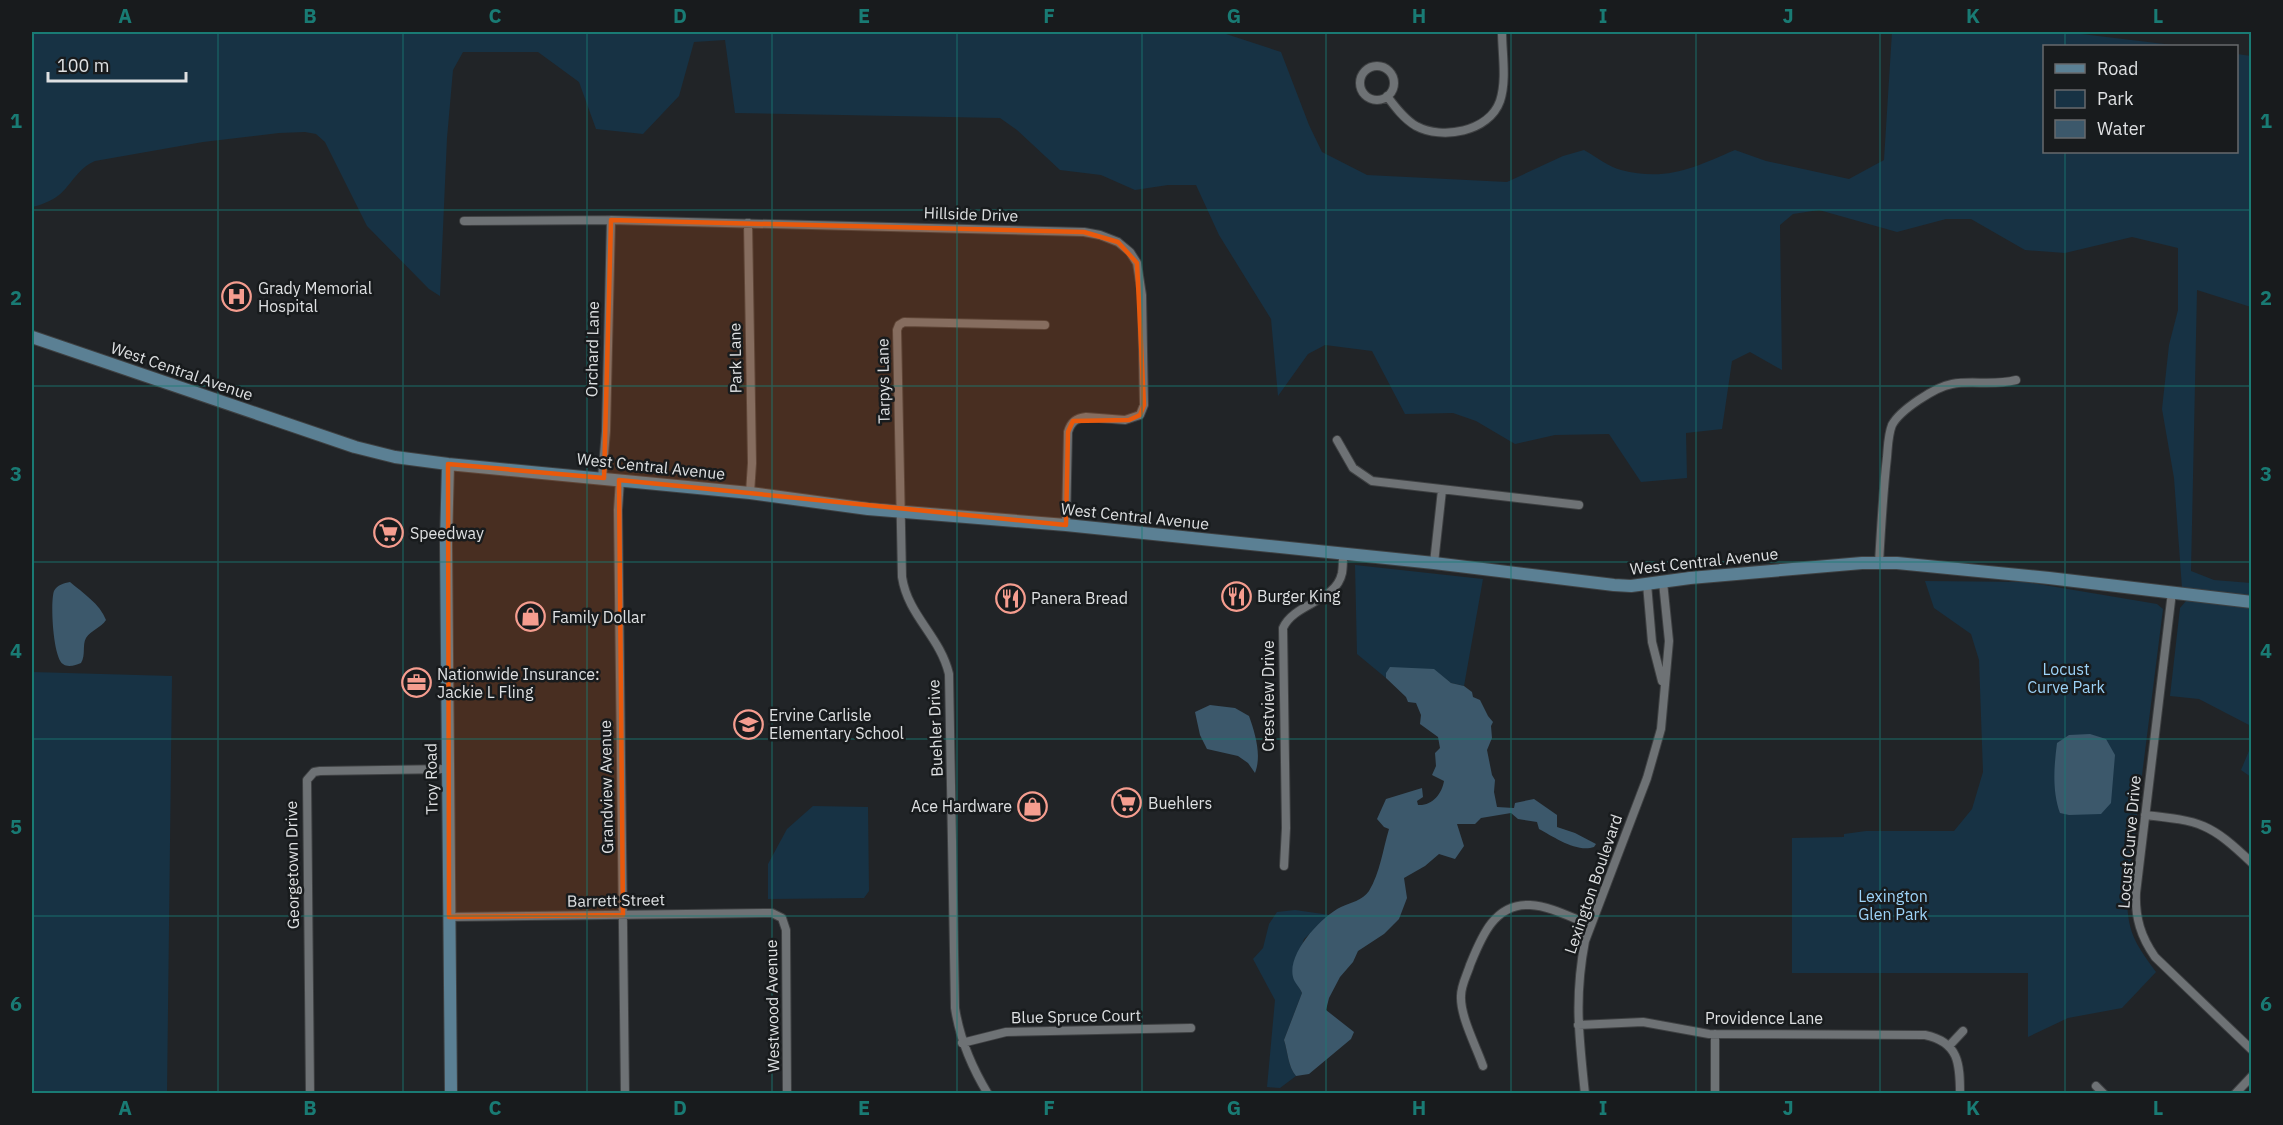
<svg xmlns="http://www.w3.org/2000/svg" width="2283" height="1125" viewBox="0 0 2283 1125" font-family="'IBM Plex Sans',sans-serif">
<style>
.green{fill:#173244}
.water{fill:#3c586b}
.lines{fill:none;stroke-linecap:round;stroke-linejoin:round}
.street-casing{stroke:#3e4042;stroke-width:10}
.secondary-casing{stroke:#3e4042;stroke-width:14}
.street{stroke:#6e7275;stroke-width:8}
.secondary{stroke:#5b8094;stroke-width:12}
.marked{fill:#e8590c;fill-opacity:0.2;stroke:#e8590c;stroke-width:4.5;stroke-linejoin:round}
.grid{fill:none;stroke:#197b74;stroke-width:1.5;stroke-opacity:0.55}
.labels{text-anchor:middle;stroke-width:5;stroke-linejoin:round;paint-order:stroke}
.street-label{font-size:16px;fill:#dee0e2;stroke:#181b1d}
.poi-label{font-size:16px;fill:#dee0e2;stroke:#181b1d;text-anchor:start}
.park-label{font-size:16px;fill:#9cd2f7;stroke:#181b1d}
.neatline{fill:none;stroke:#197b74;stroke-width:2}
.grid-label{font-size:20px;text-anchor:middle;font-weight:bold;fill:#197b74}
</style>
<rect width="100%" height="100%" fill="#212427"/>
<path class="green" d="M32,32H1220L1281,52L1309,125L1322,152L1367,175L1507,182L1563,156L1584,150C1595,156 1609,167 1621,170C1667,182 1695,167 1735,150L1766,161L1849,179L1884,160L1892,32H2065L2181,46H2044V152H2236L2237,54L2251,56V307L2197,290L2191,571L2214,580L2251,583V597L2182,588L2174,478L2162,409L2169,345L2178,310V248L2132,237L2065,253L2025,250L1971,219H1946L1897,232L1819,210L1793,214L1780,225L1782,370L1750,352L1732,361L1722,429L1686,433L1687,478L1641,482L1609,434L1555,435L1515,444L1476,421L1453,413L1405,414L1372,351L1325,345L1308,354L1278,396L1271,319L1219,235L1196,185H1168L1135,190L1101,175L1060,170L1017,130L1000,118L735,113L725,40L694,42L679,96L643,134L596,129L579,82L538,52H463L453,70L447,138L440,296L429,289L367,226L325,142L316,134L305,132L279,133L203,142L95,161C78,168 72,184 59,195C51,201 41,205 32,207Z
M1355,565L1483,579L1464,686L1451,683L1440,675L1386,673V678L1357,654Z
M1925,581L2026,582L2157,604L2163,609L2127,894C2127,931 2134,942 2156,972L2122,1008L2068,1018L2028,1037V973H1792V838L1844,837V834L1866,831H1954L1972,809L1983,772L1979,660L1971,634L1934,608Z
M2202,600L2251,608V726L2199,699L2170,696L2180,608L2186,601Z
M32,672L172,676L167,1093H32Z
M2251,746V777L2241,770Z
M813,806L868,807L869,891L864,898L768,899V864L787,829Z
M1295,910L1330,915L1304,939L1293,976L1302,993L1284,1040C1288,1052 1288,1067 1296,1076L1280,1088L1267,1087L1275,1000L1253,959L1263,948L1269,924L1277,912Z"/>
<path class="water" d="M70,582C83,593 100,604 106,620C101,628 91,630 86,638C82,645 86,655 81,663C76,665 68,668 63,664C53,658 50,602 54,591C57,585 64,583 70,582Z
M1390,667L1434,669L1451,683L1464,686L1472,692L1473,697L1480,700L1488,716L1493,722L1491,726L1492,738L1487,750L1492,775L1495,780L1494,792L1497,807L1514,808L1515,803L1534,799L1557,815V827L1575,833L1596,844L1594,847C1577,853 1554,837 1539,829L1537,822L1518,819L1511,813L1481,818L1475,824H1457L1464,846L1455,859L1439,854L1425,866L1404,878L1407,898L1399,919L1384,934L1358,951L1353,962L1340,977L1329,998L1326,1010L1354,1032L1351,1039L1309,1074L1296,1076C1288,1067 1288,1052 1284,1040L1302,993C1300,988 1294,982 1293,977C1287,953 1322,916 1341,907C1350,903 1363,900 1369,891C1380,873 1383,849 1389,829L1384,827L1377,819L1386,799L1422,788L1423,797L1417,801L1418,805C1432,806 1442,794 1444,781L1432,775L1436,766L1435,753L1440,748L1438,737L1420,724L1421,715L1416,703L1408,702L1406,697L1386,678V673Z
M1210,705L1235,708L1249,716C1255,733 1262,755 1255,773L1248,763L1238,756L1207,749L1200,735L1195,712Z
M2090,734L2106,739L2115,755L2111,803L2101,814L2069,815L2060,813C2052,791 2054,766 2057,743L2069,735Z"/>
<g class="lines">
<defs>
<path id="street" d="M1360 83a17 17 0 1 1 34 0a17 17 0 1 1-34 0Z
M1387,96C1395,107 1404,119 1416,126C1442,140 1489,132 1500,101C1507,80 1502,53 1502,32
M464,221L611,220L1084,232L1100,235L1118,242L1130,252L1137,263L1142,295L1144,405L1140,415L1125,420L1086,417C1076,418 1071,422 1068,432L1066,525
M748,223L752,463L750,493
M1337,440L1353,468L1372,481L1579,505
M602,478L606,431L611,220
M620,480L618,510L625,1094
M1434,563L1442,490
M1879,563C1881,528 1883,492 1887,457C1888,446 1888,435 1892,425C1900,410 1935,387 1952,384C1973,380 1992,386 2016,380
M1647,584L1652,642L1662,681
M2172,592L2136,893C2135,918 2141,937 2155,957L2252,1050
M2145,815C2201,821 2210,823 2252,863
M1284,866L1286,828L1283,628C1294,603 1336,602 1342,573C1343,567 1343,560 1343,554
M449,917L772,913L782,918L786,930L787,1094
M1578,1025L1643,1022L1709,1034L1925,1035C1959,1042 1960,1064 1960,1094
M962,1043L1006,1032L1191,1028
M1949,1046L1963,1031
M1483,1066C1476,1046 1460,1016 1461,996C1461,985 1467,975 1470,965C1481,938 1494,903 1530,905C1551,906 1572,918 1591,925
M2096,1086L2104,1094
M310,1094L307,780L314,772L320,771L447,769
M988,1094C971,1066 960,1040 955,1008L949,674C940,636 908,616 902,577L897,330L899,325L904,322L1045,325
M1585,1094C1579,1037 1574,998 1585,941L1647,778L1661,729L1669,641L1663,582
M1715,1094V1034
M2235,1094L2252,1076"/>
<path id="secondary" d="M32,337L355,447L395,457L448,464L750,493L868,509L1066,525L1434,563L1614,585L1631,586L1690,578L1862,563H1897L2049,578L2252,602
M448,464L446,543L451,1094"/>
</defs>
<use href="#street" class="street-casing"/>
<use href="#secondary" class="secondary-casing"/>
<use href="#street" class="street"/>
<use href="#secondary" class="secondary"/>
</g>
<path class="marked" d="M611,220L1084,232L1118,242L1137,263L1144,405L1140,415L1129,420L1073,421L1068,432L1066,525L619,480L623,915L449,917L448,464L604,478Z"/>
<path class="grid" d="M218,32V1094M403,32V1094M587,32V1094M772,32V1094M957,32V1094M1142,32V1094M1326,32V1094M1511,32V1094M1696,32V1094M1880,32V1094M2065,32V46M2065,152V1094M32,210H2252M32,386H2252M32,562H2252M32,739H2252M32,916H2252"/>
<defs>
<symbol id="hospital-ring" viewBox="-11 -11 22 22"><circle r="9.5" fill="#181b1d" stroke="#f59d8f" stroke-width="1.5"/><path d="M-5-5h3v3.5h4V-5h3V5h-3V1.5h-4V5h-3Z" fill="#f59d8f"/></symbol>
<symbol id="supermarket-ring" viewBox="-11 -11 22 22"><circle r="9.5" fill="#181b1d" stroke="#f59d8f" stroke-width="1.5"/><path d="M-6-5.5h2.5l.6 2H6L4.5 2H-2.5L-4.4-4H-6ZM-1.5 3.2a1.3 1.3 0 1 0 .1 0ZM3 3.2a1.3 1.3 0 1 0 .1 0Z" fill="#f59d8f"/></symbol>
<symbol id="restaurant-ring" viewBox="-11 -11 22 22"><circle r="9.5" fill="#181b1d" stroke="#f59d8f" stroke-width="1.5"/><path d="M-5-6h1v4h1v-4h1v4h1v-4h1v5L-1.5 .5V6h-2V.5L-5-1ZM5-6V6H3V1.5H1.5Q1.5-4 5-6Z" fill="#f59d8f"/></symbol>
<symbol id="shop-ring" viewBox="-11 -11 22 22"><circle r="9.5" fill="#181b1d" stroke="#f59d8f" stroke-width="1.5"/><path d="M-5-2.5h2.3a2.7 3.5 0 0 1 5.4 0H5L5.5 6h-11ZM-1.5-2.5h3a1.5 2.3 0 0 0-3 0Z" fill="#f59d8f"/></symbol>
<symbol id="office-ring" viewBox="-11 -11 22 22"><circle r="9.5" fill="#181b1d" stroke="#f59d8f" stroke-width="1.5"/><path d="M-6-3h4V-5.5h4V-3h4V5H-6ZM-1-4.5V-3h2v-1.5ZM-6 0V1H6V0Z" fill="#f59d8f"/></symbol>
<symbol id="school-ring" viewBox="-11 -11 22 22"><circle r="9.5" fill="#181b1d" stroke="#f59d8f" stroke-width="1.5"/><path d="M0-5L7-2L0 1L-7-2ZM-4 1L0 2.5L4 1V4Q0 6-4 4Z" fill="#f59d8f"/></symbol>
</defs>
<g fill-rule="evenodd">
<use href="#hospital-ring" x="220" y="280" width="33" height="33"/>
<use href="#supermarket-ring" x="372" y="516" width="33" height="33"/>
<use href="#restaurant-ring" x="1220" y="580" width="33" height="33"/>
<use href="#restaurant-ring" x="994" y="582" width="33" height="33"/>
<use href="#shop-ring" x="514" y="600" width="33" height="33"/>
<use href="#office-ring" x="400" y="666" width="33" height="33"/>
<use href="#school-ring" x="732" y="708" width="33" height="33"/>
<use href="#supermarket-ring" x="1110" y="786" width="33" height="33"/>
<use href="#shop-ring" x="1016" y="790" width="33" height="33"/>
</g>
<g class="labels">
<g class="street-label">
<text transform="translate(971 214) rotate(2)" y="6">Hillside Drive</text>
<text transform="translate(592 349) rotate(-89)" y="6">Orchard Lane</text>
<text transform="translate(735 358) rotate(-91)" y="6">Park Lane</text>
<text transform="translate(182 371) rotate(19)" y="6">West Central Avenue</text>
<text transform="translate(883 381) rotate(-91)" y="6">Tarpys Lane</text>
<text transform="translate(651 466) rotate(6)" y="6">West Central Avenue</text>
<text transform="translate(1135 516) rotate(6)" y="6">West Central Avenue</text>
<text transform="translate(1704 561) rotate(-6)" y="6">West Central Avenue</text>
<text transform="translate(1268 696) rotate(-90)" y="6">Crestview Drive</text>
<text transform="translate(935 728) rotate(-92)" y="6">Buehler Drive</text>
<text transform="translate(431 779) rotate(-91)" y="6">Troy Road</text>
<text transform="translate(606 787) rotate(-91)" y="6">Grandview Avenue</text>
<text transform="translate(2129 842) rotate(-85)" y="6">Locust Curve Drive</text>
<text transform="translate(292 865) rotate(-91)" y="6">Georgetown Drive</text>
<text transform="translate(1593 884) rotate(-71)" y="6">Lexington Boulevard</text>
<text transform="translate(616 900) rotate(-1)" y="6">Barrett Street</text>
<text transform="translate(772 1006) rotate(-91)" y="6">Westwood Avenue</text>
<text transform="translate(1076 1016) rotate(-1)" y="6">Blue Spruce Court</text>
<text x="1764" y="1024">Providence Lane</text>
</g>
<g class="poi-label">
<text x="258" y="294">Grady Memorial<tspan x="258" dy="18">Hospital</tspan></text>
<text x="410" y="539">Speedway</text>
<text x="1257" y="602">Burger King</text>
<text x="1031" y="604">Panera Bread</text>
<text x="552" y="623">Family Dollar</text>
<text x="437" y="680">Nationwide Insurance:<tspan x="437" dy="18">Jackie L Fling</tspan></text>
<text x="769" y="721">Ervine Carlisle<tspan x="769" dy="18">Elementary School</tspan></text>
<text x="1148" y="809">Buehlers</text>
<text x="1012" y="812" text-anchor="end">Ace Hardware</text>
</g>
<g class="park-label">
<text x="2066" y="675">Locust<tspan x="2066" dy="18">Curve Park</tspan></text>
<text x="1893" y="902">Lexington<tspan x="1893" dy="18">Glen Park</tspan></text>
</g>
</g>
<rect width="2283" height="1125" fill="none" stroke="#181b1d" stroke-width="66"/>
<rect x="2043" y="45" width="195" height="108" fill="#181b1d" stroke="#676a6c" stroke-width="1.5"/>
<rect x="2055" y="64" width="30" height="9" fill="#5b8094" stroke="#676a6c" stroke-width="1.5"/>
<text x="2097" y="75" font-size="18" fill="#dee0e2">Road</text>
<rect x="2055" y="90" width="30" height="18" fill="#173244" stroke="#676a6c" stroke-width="1.5"/>
<text x="2097" y="105" font-size="18" fill="#dee0e2">Park</text>
<rect x="2055" y="120" width="30" height="18" fill="#3c586b" stroke="#676a6c" stroke-width="1.5"/>
<text x="2097" y="135" font-size="18" fill="#dee0e2">Water</text>
<path d="M48 72v9h138v-9" fill="none" stroke="#dee0e2" stroke-width="3"/>
<text x="57" y="72" font-size="18" fill="#dee0e2" stroke="#181b1d" stroke-width="4.5" paint-order="stroke">100 m</text>
<rect x="33" y="33" width="2217" height="1059" class="neatline"/>
<g class="grid-label">
<text x="125" y="23">A</text>
<text x="310" y="23">B</text>
<text x="495" y="23">C</text>
<text x="680" y="23">D</text>
<text x="864" y="23">E</text>
<text x="1049" y="23">F</text>
<text x="1234" y="23">G</text>
<text x="1419" y="23">H</text>
<text x="1603" y="23">I</text>
<text x="1788" y="23">J</text>
<text x="1973" y="23">K</text>
<text x="2158" y="23">L</text>
<text x="16" y="128">1</text>
<text x="2266" y="128">1</text>
<text x="16" y="305">2</text>
<text x="2266" y="305">2</text>
<text x="16" y="481">3</text>
<text x="2266" y="481">3</text>
<text x="16" y="658">4</text>
<text x="2266" y="658">4</text>
<text x="16" y="834">5</text>
<text x="2266" y="834">5</text>
<text x="16" y="1011">6</text>
<text x="2266" y="1011">6</text>
<text x="125" y="1115">A</text>
<text x="310" y="1115">B</text>
<text x="495" y="1115">C</text>
<text x="680" y="1115">D</text>
<text x="864" y="1115">E</text>
<text x="1049" y="1115">F</text>
<text x="1234" y="1115">G</text>
<text x="1419" y="1115">H</text>
<text x="1603" y="1115">I</text>
<text x="1788" y="1115">J</text>
<text x="1973" y="1115">K</text>
<text x="2158" y="1115">L</text>
</g>
</svg>
